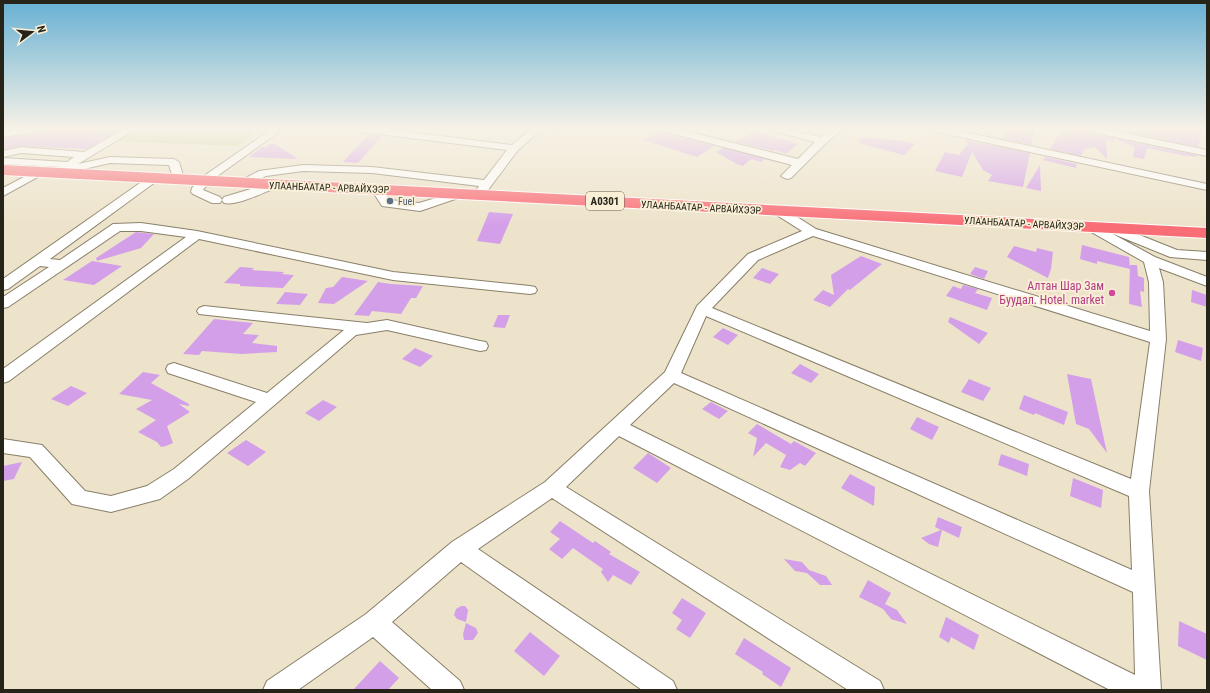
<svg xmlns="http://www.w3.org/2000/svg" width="1210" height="693" viewBox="0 0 1210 693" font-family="'Roboto Condensed',sans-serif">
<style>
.green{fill:#becf88}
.building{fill:#d49fe9}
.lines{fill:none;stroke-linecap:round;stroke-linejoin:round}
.minor-casing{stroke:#887f68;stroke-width:2}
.highway-casing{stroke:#fff;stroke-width:2}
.minor{fill:#fff;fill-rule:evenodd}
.highway{fill:#f96d77;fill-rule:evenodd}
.service-dot{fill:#5c6f8a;stroke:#faf0d7;stroke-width:1.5}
.hotel-dot{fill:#d1479c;stroke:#faf0d7;stroke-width:1.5}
.labels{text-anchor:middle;stroke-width:3.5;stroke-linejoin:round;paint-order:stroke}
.far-street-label{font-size:10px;fill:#262319;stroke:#faf0d7}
.far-service-label{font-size:10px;fill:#4e5e75;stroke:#faf0d7;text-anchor:start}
.shield{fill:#faf0d7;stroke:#666052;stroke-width:1}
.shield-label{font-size:11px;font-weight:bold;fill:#262319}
.hotel-label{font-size:12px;fill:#b23c85;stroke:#faf0d7;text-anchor:end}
</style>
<rect width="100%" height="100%" fill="#ede3ca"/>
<path class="green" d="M134,129H259L238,146L113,141Z"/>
<path class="building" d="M51,129L63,130L121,129L87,149L21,146L3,149V138L35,133L40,131Z
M1012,129H1035L1031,145L1002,139L1007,130L1012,131Z
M1062,129H1085L1091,133L1196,155V157L1187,156L1147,148L1144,159L1133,157L1135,147L1114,139L1113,142L1106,140L1107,159L1095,147L1084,149L1081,156L1050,149Z
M1112,129H1203L1198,147Z
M661,131L663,132L714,146L697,157L644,140Z
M756,131L798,144L786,154L775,150L774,151L735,142Z
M369,134L382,136L358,163L343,162Z
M860,137L898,140L915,144L904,155L859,143Z
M965,140L1030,153L1023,187L988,181L992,175L983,170L972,152L962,177L935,171L945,152L959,155L968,144Z
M270,144H275L298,159L249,157L262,147H267Z
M723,148L764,159L762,162L751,159L743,166L737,164L716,152Z
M1045,157L1077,164L1076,168L1043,160Z
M1040,165L1041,191L1026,188Z
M489,212L513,214L500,244L477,241Z
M136,232L154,234L141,248L97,261L96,258Z
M1082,245L1129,257L1130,269L1097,261V264L1080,259Z
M1014,246L1036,252L1037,248L1053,252L1051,269L1048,278L1007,257Z
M861,256L882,264L850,290L848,289L830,307L813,300L823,290L834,295L831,275Z
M92,261L122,266L94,285L63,280Z
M1130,265H1137L1138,276L1144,278V292L1140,291L1142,307L1129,304Z
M240,267L254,268L252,270L284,272L282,274L294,275L283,288L240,286V284L224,283Z
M975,267L988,271L984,279L970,274Z
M762,268L779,274L770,284L753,278Z
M342,277L368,281L334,304L318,303L326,288L333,287Z
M378,282L391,284L423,286L416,298H411L401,314L372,311L369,316L354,315Z
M963,285L978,289L975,293L992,298L987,310L946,296L953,286L961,289Z
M1192,290L1207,295V307L1191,302Z
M285,292L308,294L300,305L276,304Z
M498,315H510L505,328L493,327Z
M950,317L988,333L979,344L948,322Z
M214,319L253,323L243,334L259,335L252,343L277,346V352L242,354L202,351L199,355L183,354Z
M723,328L738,335L728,345L713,337Z
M1178,340L1203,348L1201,361L1175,352Z
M415,348L433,356L420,367L402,359Z
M800,364L819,374L811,383L791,373Z
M143,372L160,375L151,383L189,404V406L179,404L190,412L167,426L173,443L166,446L161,447L157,442L138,432L156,420L136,409L152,400L119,394Z
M1067,374L1091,379L1107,453L1089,429L1076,424Z
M969,379L991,388L983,401L961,392Z
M71,386L87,393L68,406L51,399Z
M1024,395L1068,412L1064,425L1035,413L1034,415L1019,409Z
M323,400L337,407L319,421L305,413Z
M711,402L728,411L719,419L702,409Z
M917,417L939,427L932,440L910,429Z
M757,424L791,444L794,441L816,453L805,466L800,463L790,470L780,467L786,455L766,443L753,457L757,438L748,433Z
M246,440L266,452L248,466L227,453Z
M648,453L671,468L657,483L633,468Z
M1001,454L1029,464L1027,476L998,465Z
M22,462L14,479L3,481V466Z
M850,474L875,487L874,506L841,488Z
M1073,478L1103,490L1101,508L1070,496Z
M938,517L962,527L959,538L942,530L938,547L929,544L921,538L941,530L935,527Z
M560,521L593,543L595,541L611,552L609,554L640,572L631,585L613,575L608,582L601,572L603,569L573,548L562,559L549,549L560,539L550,532Z
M784,559L802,562L809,570L826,576L832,585H820L807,573L795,571Z
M868,580L891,593L885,604L897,610L907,624L891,619L883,609L859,597Z
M682,598L706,613L690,638L676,629L682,620L672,613Z
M461,606H465L468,610L466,622L457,619L454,615L456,609Z
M946,617L979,635L974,650L951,637L949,643L939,637Z
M1179,621L1207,634V660L1178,646Z
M466,623L476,628L478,633L473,640H464L463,634Z
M530,632L560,656L544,676L514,651Z
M744,638L791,668L781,687L762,674L763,672L735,654Z
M380,661L399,678L388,690H353Z"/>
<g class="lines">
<defs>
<path id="minor" d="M17,129H40L35,132L3,137V131Z
M124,129H136L78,164L110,157L174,159L179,162L184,179L182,181H174L169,165L110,163L58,175L53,172L54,170L62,167L3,164V158L67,162L74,157L21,153L3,157V151L21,147L84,152Z
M272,129H283L209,182L203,190L220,197L222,200L220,203H212L193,194L191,192L192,188L201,178Z
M357,129H385L512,145L531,129H542L518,150L485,194H477L475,192L479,186L372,173L303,171L266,176L248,185H240L238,183L240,181L259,171L303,165L372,167L484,180L507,150L362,132Z
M552,129H564L559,132L554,131Z
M661,129H677L798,159L815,142L773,131L771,129H787L820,137L832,129H843L826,143L791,178L787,179L781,176L792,165L663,131Z
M932,129H950L1207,184V190L937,132Z
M1086,129H1105L1207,150V156L1091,132Z
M39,169L43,170L44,172L43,174L3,196V188Z
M154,175L160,178L158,180L50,259L60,260L113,224L141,223L197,231L393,272L530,286L535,287L537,290L535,293L530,294L393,280L199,239L9,381L3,383V369L186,237L141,231H120L8,307L3,308V297L49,267L40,266L8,289L3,290V279L150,176Z
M274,182L278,183L280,185L278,187C264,192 238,206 224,203L222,200L224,197Z
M377,186L381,187L390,200L419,203L460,191L464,192L466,194L464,196L420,211L382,206L371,189L373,187Z
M779,207L783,208L816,229L1150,331L1149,282L1144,262L1086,229L1084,226L1086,223H1094L1108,231L1107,229L1109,226H1117L1177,250L1207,252V260L1170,257L1111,233L1155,257L1207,277V286L1159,268L1163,282L1166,339L1149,491L1161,690H1110L619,436L566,487L880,681L884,690H848L552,498L478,549L673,681L677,690H642L461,562L392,622L460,681L464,690H432L373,637L298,690H263L267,681L366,614L452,542L545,482L665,372L697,306L748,254L802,231L775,214L773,211L775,208ZM813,236L1150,342L1131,479L712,308L758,260ZM706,316L1129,496L1132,570L681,373ZM674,383L1133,592L1135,675L630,425Z
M204,306L367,323L387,320L480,341L486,342L488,346L486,350L480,351L387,330L356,335L188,479L160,499L111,512L72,504L30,457L3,453V439L42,445L85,491L111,496L147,486L174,469L256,402L168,373L166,369L168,365L174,363L180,365L267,393L344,330L199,314L197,311L199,308Z"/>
<path id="highway" d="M3,165L1207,228V238L3,175Z"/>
</defs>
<use href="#minor" class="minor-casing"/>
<use href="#highway" class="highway-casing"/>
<use href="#minor" class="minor"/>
<use href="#highway" class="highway"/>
</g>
<linearGradient id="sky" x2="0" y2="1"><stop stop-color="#66b0d3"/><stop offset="0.57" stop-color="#f7f2e7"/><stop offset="1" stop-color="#f7f2e7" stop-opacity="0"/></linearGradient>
<rect width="1210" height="226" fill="url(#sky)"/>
<circle class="service-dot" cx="390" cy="201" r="4"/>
<circle class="hotel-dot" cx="1112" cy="293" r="4"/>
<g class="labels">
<g class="far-street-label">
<text transform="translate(329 187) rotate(2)" y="4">УЛААНБААТАР - АРВАЙХЭЭР</text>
<text transform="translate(701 207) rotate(3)" y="4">УЛААНБААТАР - АРВАЙХЭЭР</text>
<text transform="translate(1024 223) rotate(3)" y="4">УЛААНБААТАР - АРВАЙХЭЭР</text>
</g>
<g class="far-service-label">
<text x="398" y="205">Fuel</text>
</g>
<rect class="shield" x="586" y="192" width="38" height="18" rx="3"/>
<g class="shield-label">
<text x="605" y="205">A0301</text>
</g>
<g class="hotel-label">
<text x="1104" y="290">Алтан Шар Зам<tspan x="1104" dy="14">Буудал. Hotel. market</tspan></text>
</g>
</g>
<rect width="1210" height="693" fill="none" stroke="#262319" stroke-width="8"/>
<g transform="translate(32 32) rotate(74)" stroke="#faf0d7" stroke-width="3" paint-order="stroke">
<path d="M0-3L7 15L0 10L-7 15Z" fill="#262319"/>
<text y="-6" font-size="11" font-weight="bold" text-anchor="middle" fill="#262319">N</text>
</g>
</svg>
